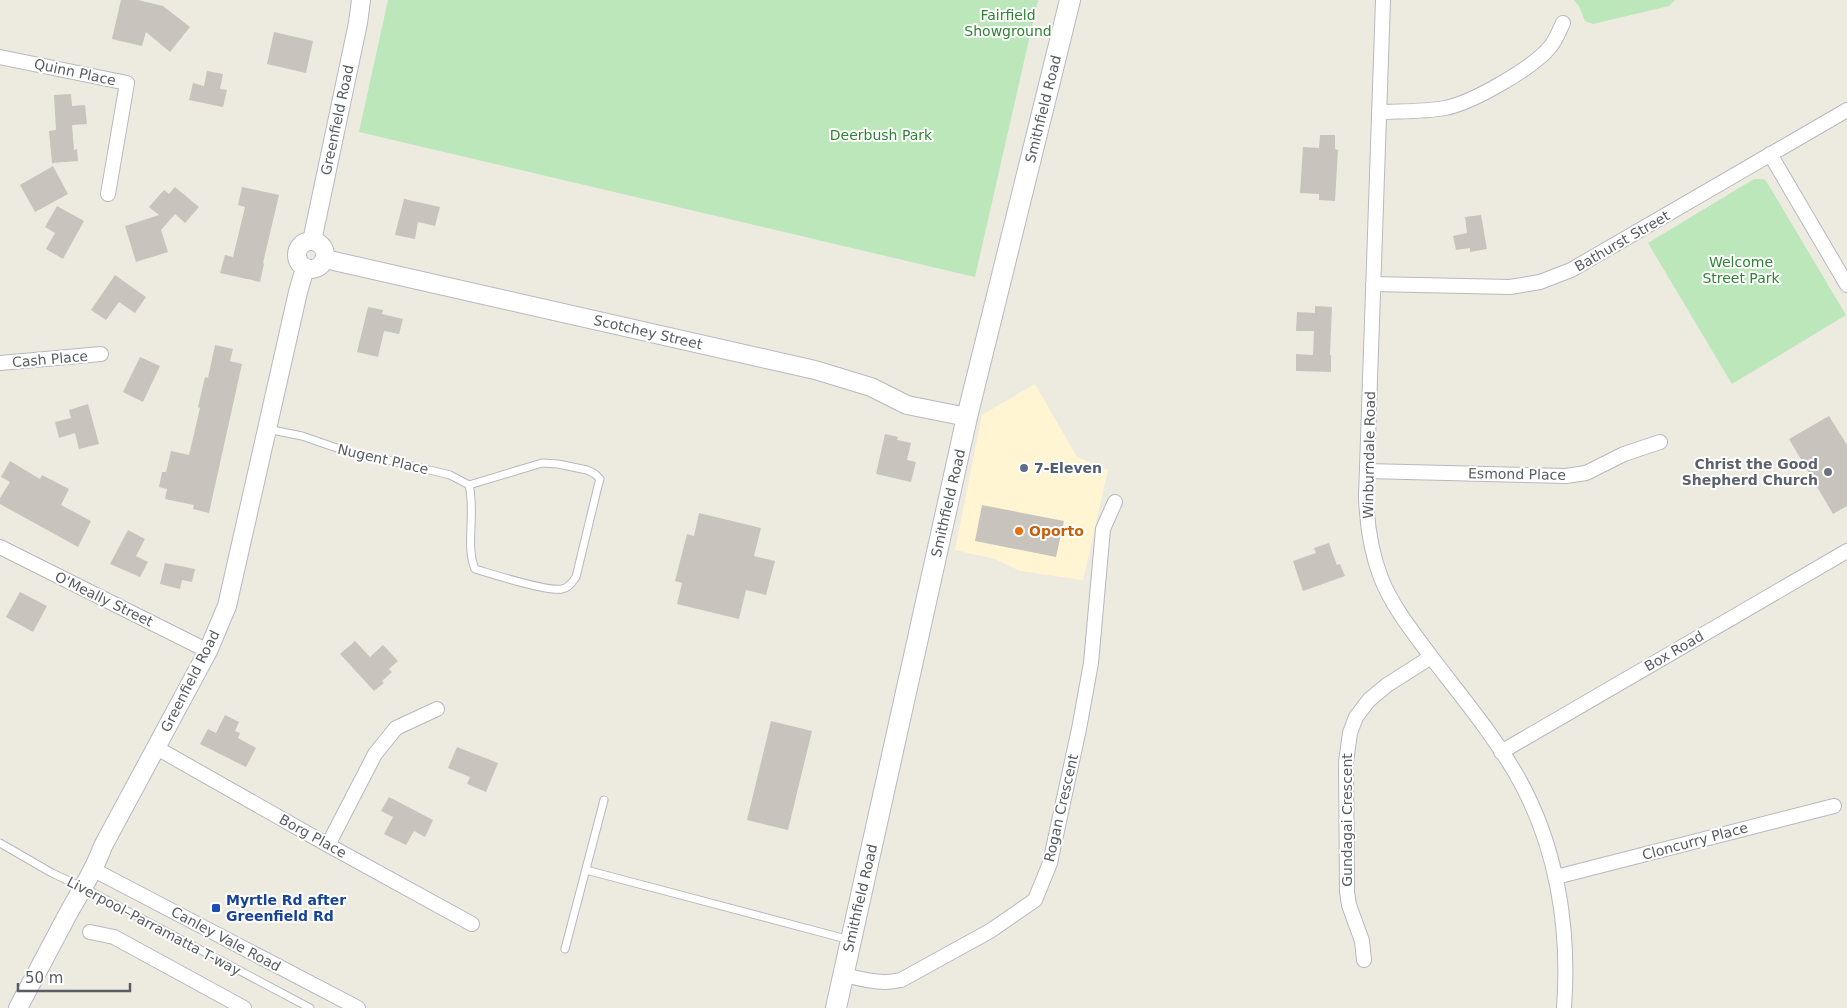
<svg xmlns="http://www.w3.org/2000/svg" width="1847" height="1008" viewBox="0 0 1847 1008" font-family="'DejaVu Sans',sans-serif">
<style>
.commercial{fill:#fff5d3}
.green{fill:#bbe7bb}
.building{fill:#c8c4bd}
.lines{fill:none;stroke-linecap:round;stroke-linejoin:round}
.service-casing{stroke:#b6b9be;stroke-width:9}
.minor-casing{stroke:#b6b9be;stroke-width:16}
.tertiary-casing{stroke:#b6b9be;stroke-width:20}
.secondary-casing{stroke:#b6bac0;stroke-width:22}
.service{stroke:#fff;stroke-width:7}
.minor{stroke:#fff;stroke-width:14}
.tertiary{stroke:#fff;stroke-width:18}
.secondary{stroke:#fff;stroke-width:20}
.service-dot{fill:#5c6f8a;stroke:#fff;stroke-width:2}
.worship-dot{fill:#6b7280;stroke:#fff;stroke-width:2}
.food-dot{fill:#e8710a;stroke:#fff;stroke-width:2}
.transit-dot{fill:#1a4fb4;stroke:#fff;stroke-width:2}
.labels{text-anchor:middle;stroke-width:4;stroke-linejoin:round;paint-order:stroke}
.park-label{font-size:14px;fill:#2f8433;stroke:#fff}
.street-label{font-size:14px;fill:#595d62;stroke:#fff}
.worship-label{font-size:14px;font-weight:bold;fill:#5b616d;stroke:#fff;text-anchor:end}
.service-label{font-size:14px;font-weight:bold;fill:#4e5e75;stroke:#fff;text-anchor:start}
.food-label{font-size:14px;font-weight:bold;fill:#c56008;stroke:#fff;text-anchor:start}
.transit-label{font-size:14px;font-weight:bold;fill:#164399;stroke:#fff;text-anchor:start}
</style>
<rect width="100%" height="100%" fill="#edeae0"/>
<path class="commercial" d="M1035,384L1077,457L1108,470L1083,580L1020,571L995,559L955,550L982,415Z"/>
<path class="green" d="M388,0H1038L975,277L359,132Z
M1574,0H1675L1669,6L1593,24L1585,21L1579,6Z
M1754,179H1764L1768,184L1846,315L1732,384L1648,243Z"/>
<path class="building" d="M121,0H138L163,6L190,27L170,52L146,32L142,46L112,39Z
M274,32L313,41L306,73L267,64Z
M207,71L223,74L220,89L227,90L223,107L189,100L193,83L204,86Z
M71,94L72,106L85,105L87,124L72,125L74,150L77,149L78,161L52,163L49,131L56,130L54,95Z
M1320,135H1335V149L1338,150L1335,201L1319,200V194L1300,193L1303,147L1319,148Z
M53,166L68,194L35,212L20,185Z
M175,187L199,207L185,223L175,214L161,230L168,252L136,262L125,226L159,215L149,207L164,190L169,194Z
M242,187L279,195L263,263L264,264L260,282L220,273L225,255L233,257L245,207L238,205Z
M404,199L440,207L435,226L418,222L415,239L395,235Z
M57,206L84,221L63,259L46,249L55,233L45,227Z
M1481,215L1487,249L1470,252V248L1456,250L1453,236L1467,233L1465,217Z
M115,275L146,297L135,313L119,302L106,320L91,310Z
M1315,306L1332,307L1330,355H1331V372L1296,371V354L1313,355L1314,331H1296L1297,312L1315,313Z
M368,307L383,310L382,314L403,319L399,334L384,331L378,357L357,352Z
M215,345L233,349L230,361L242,364L209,513L193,509L194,505L165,499L167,489L159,487L162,472H166L171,451L189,455L200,408L198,407L205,377L208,378Z
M140,357L160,366L143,402L123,392Z
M88,404L99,444L79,449L75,433L59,438L55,422L71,418L69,410Z
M1829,416L1847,445V506L1833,514L1789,439Z
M885,434L898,437L897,440L911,443L907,460L916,462L911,482L876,474Z
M10,461L40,479L42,475L69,489L61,505L91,521L78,547L0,504V498L10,482L1,477Z
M982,505L1064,521L1056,557L975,541Z
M699,513L761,528L754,556L775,561L766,595L746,590L739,619L677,604L682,583L675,581L687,534L694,536Z
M128,530L145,539L136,556L148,562L140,577L110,564Z
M1329,543L1337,565L1340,564L1345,576L1303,591L1293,561L1316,553L1314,548Z
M165,563L195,569L192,582L182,580L180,589L160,584Z
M20,592L47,606L33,632L6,617Z
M355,641L370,657L383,645L398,661L389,669L392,672L382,681L384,683L374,691L340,654Z
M225,715L239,722L235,731L240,733L238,738L256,748L246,767L200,744L208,729L216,733Z
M771,721L812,731L788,830L747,820Z
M457,747L498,763L486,792L467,784L470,777L448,768Z
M389,797L433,820L425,837L414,831L406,845L384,834L393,817L381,811Z"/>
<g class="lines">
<defs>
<path id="service" d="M267,429L302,436L360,456L384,459L450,475L469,485C476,512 465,546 475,569C492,574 547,592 562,589C569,588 572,582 576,577L598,486L600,479L595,474L587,470L558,464L542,463L469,485
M0,843L52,873L84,888L310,1008
M586,870L850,940
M565,949L604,800"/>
<path id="minor" d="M1383,0L1366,497C1367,525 1371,552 1381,578C1393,608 1413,632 1432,658C1461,696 1492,733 1516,774C1557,845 1570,928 1564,1008
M0,57L127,83L108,194
M1379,112C1401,111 1423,112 1445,108C1472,103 1533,68 1550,47C1556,40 1559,31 1563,23
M1770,154L1847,285
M1373,284L1510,287L1540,282L1571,270L1847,110
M0,363L101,354
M1367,471L1566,476L1586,473L1624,454L1660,442
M0,547L208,651
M155,747L328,845L472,924
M1501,752L1847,551
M328,845L375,754L396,728L437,709
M94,870L358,1008
M1556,877L1834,806
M90,932L114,937L244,1008
M1364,960L1362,941L1349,905L1347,892L1346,762L1350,733L1356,717L1369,700L1387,685L1431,657
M843,975C863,979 881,985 901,980L990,931L1035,900L1050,863L1079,729L1091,663L1103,529L1115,502"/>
<path id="tertiary" d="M297 255a14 14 0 1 1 28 0a14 14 0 1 1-28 0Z
M312,241L358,23L361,0
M325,259L815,370L871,387L907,405L967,417
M18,1008C35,976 52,944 69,912C82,889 94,871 103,846L208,651L227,606L298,292L305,268"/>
<path id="secondary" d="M836,1008L967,417L1070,0"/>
</defs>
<use href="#service" class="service-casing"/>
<use href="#minor" class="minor-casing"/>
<use href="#tertiary" class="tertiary-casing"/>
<use href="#secondary" class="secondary-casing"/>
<use href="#service" class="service"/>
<use href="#minor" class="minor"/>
<use href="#tertiary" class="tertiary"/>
<use href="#secondary" class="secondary"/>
</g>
<circle class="service-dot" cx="1024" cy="468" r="5"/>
<circle class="worship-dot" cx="1828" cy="472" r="5"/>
<circle class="food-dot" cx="1019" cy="531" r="5"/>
<rect class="transit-dot" x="211" y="903" width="10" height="10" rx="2.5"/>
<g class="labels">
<g class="park-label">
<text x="1008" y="20">Fairfield<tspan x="1008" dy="16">Showground</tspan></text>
<text x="881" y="140">Deerbush Park</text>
<text x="1741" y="267">Welcome<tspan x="1741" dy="16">Street Park</tspan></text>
</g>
<g class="street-label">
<text transform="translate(75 72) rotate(12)" y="5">Quinn Place</text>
<text transform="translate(1043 109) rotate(-76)" y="5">Smithfield Road</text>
<text transform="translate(337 120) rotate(-78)" y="5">Greenfield Road</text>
<text transform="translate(1622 241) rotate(-30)" y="5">Bathurst Street</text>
<text transform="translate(648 332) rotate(13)" y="5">Scotchey Street</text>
<text transform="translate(50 359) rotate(-5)" y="5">Cash Place</text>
<text transform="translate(1369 455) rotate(-89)" y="5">Winburndale Road</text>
<text transform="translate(383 459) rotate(13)" y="5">Nugent Place</text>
<text transform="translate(1517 474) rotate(1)" y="5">Esmond Place</text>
<text transform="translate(948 503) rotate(-77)" y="5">Smithfield Road</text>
<text transform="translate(104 599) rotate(26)" y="5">O'Meally Street</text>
<text transform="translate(1674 651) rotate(-30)" y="5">Box Road</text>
<text transform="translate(190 681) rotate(-63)" y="5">Greenfield Road</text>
<text transform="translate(1061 808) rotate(-77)" y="5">Rogan Crescent</text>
<text transform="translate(1347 820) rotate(-90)" y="5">Gundagai Crescent</text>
<text transform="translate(313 836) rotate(29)" y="5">Borg Place</text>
<text transform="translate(1695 841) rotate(-15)" y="5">Cloncurry Place</text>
<text transform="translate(860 898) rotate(-77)" y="5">Smithfield Road</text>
<text transform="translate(154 926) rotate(28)" y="5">Liverpool–Parramatta T-way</text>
<text transform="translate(226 939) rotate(28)" y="5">Canley Vale Road</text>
</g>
<g class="worship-label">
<text x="1818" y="469">Christ the Good<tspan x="1818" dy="16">Shepherd Church</tspan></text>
</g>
<g class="service-label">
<text x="1034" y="473">7-Eleven</text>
</g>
<g class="food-label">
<text x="1029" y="536">Oporto</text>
</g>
<g class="transit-label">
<text x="226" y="905">Myrtle Rd after<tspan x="226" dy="16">Greenfield Rd</tspan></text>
</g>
</g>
<path d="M18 983v8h112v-8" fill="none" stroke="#595d62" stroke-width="2.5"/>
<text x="25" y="983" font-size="15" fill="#595d62" stroke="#ffffff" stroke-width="4" paint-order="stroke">50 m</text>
</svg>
